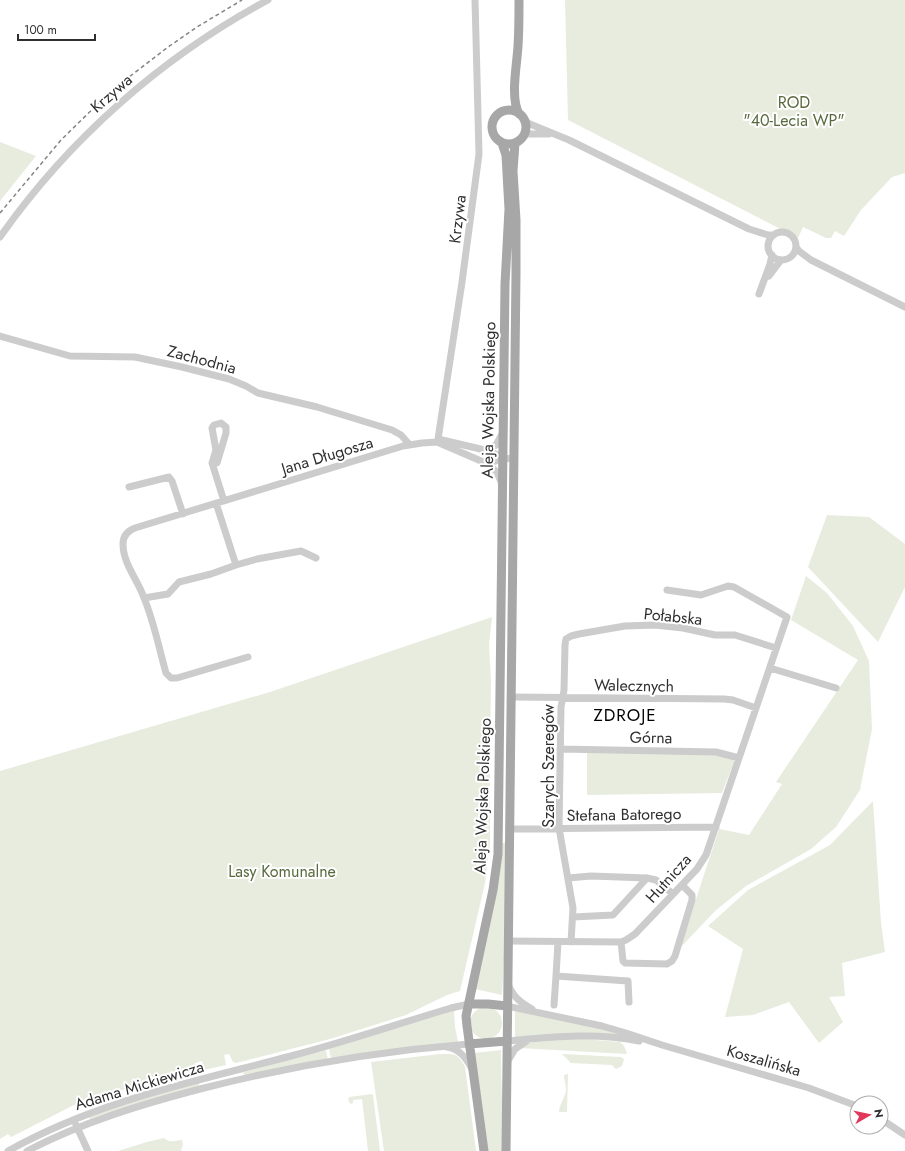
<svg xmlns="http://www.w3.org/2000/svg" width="905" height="1151" viewBox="0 0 905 1151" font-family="Jost,sans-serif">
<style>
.green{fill:#e7ecde}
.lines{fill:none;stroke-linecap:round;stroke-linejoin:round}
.minor{stroke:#ccc;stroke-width:7}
.major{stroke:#a7a7a7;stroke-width:9}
.rail{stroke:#848484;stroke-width:1.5;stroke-dasharray:4 3;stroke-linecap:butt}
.labels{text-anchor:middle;stroke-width:4;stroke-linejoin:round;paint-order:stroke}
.street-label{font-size:16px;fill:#2f2f2f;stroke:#fff}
.park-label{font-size:16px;fill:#586a3d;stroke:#fff}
.neighbourhood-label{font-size:17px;letter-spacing:1px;fill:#000;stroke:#fff}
</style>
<rect width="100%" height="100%" fill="#fff"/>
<path class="green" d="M565,0H905V173L892,177L861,210L844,236L835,231L831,238H826L803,227L798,238L568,120Z
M0,142L36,156L0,201Z
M827,515L869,517L905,544V587L878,642L808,567Z
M806,576L827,593L853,626L869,661L872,729L860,790L836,827L811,849L746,886L715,911L680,948L719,829L749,835L782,784L776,782L858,660L791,620Z
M492,617L489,644L491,681L490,750V842L485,883L460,991L447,995L406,1015L330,1039L236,1063L233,1062L229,1054L224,1055L226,1065L204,1070L202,1061L195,1063L196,1069L140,1083L139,1085L74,1105L11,1137L8,1134L0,1139V771L270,692Z
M587,752L717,754L733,759L734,762L722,793L587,795Z
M873,801L881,923L885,952L842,963L845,996L829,997L843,1022L819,1043L789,1002L753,1015L725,1017L743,949L708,926L748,890L830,845Z
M501,843H506L505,941L502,995L475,989Z
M470 1023a16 16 0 1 1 32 0a16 16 0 1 1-32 0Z
M454,1010L455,1027L458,1042L331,1059L329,1049Z
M515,1011L597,1027L632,1037H515Z
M582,1039L620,1042L624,1046L627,1053L626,1054L519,1048C533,1037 564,1040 582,1039Z
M326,1050L328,1060L245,1075L242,1073L244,1072Z
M501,1050C501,1084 503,1117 503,1151H487L474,1053Z
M440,1054C455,1054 458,1053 465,1067L476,1151H384L371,1062Z
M562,1054L621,1057L624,1059L622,1066L616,1069L612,1065L571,1063Z
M568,1074L567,1112H559C559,1105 565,1098 566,1090C566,1085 564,1080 564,1075Z
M199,1083V1087L135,1104L90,1119L88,1116L112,1107Z
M371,1094L373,1095L380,1151H368L362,1099L353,1100V1103L351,1104L349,1102L348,1098L350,1097Z
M164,1138C171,1144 174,1140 182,1140L183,1145L181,1150L182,1151H118L147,1142Z"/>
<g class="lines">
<path class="minor" d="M524,121L530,124L569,140L749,229L768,235H773
M524,134H549
M768 246a14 14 0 1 1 28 0a14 14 0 1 1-28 0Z
M0,237C69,139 162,57 268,0
M796,247L799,251L811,260L905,307
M769,276L781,260
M759,294L770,264L772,255
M0,336L70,356L135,357L182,367L229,379L246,386L258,393L317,407L392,430L401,435L410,445
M438,439L462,282L479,154L475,0
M438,439L489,451L503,458
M437,442L488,464L497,472L501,482
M486,450L496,445L502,434
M212,463H217L226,433V427L221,423L214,425L212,428L216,450L212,463L224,501
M488,464L503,458L513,459
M129,487L169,477L172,481L183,514
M216,503L236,565L257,559L301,551L316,558
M144,598L168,594L179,582L211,574L236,565
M248,657L177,678H171L166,673C159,648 154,622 144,598C138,580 123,564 123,544C123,536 127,531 135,528L403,446L422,443L437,442L438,439
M770,668L836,688
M511,697L724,699L733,700L756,708
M560,749L716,752L739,758
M509,829L716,827
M568,878L591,876L647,878L656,880L673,894
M573,917L613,915L647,878
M508,941L621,942L626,940L635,934L697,869L706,855L787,617L734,587L728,586L701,595L667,590
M558,942L556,976L628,981L629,1002
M571,942L573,908L559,828L561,707L564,690L565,645L566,639L571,636L579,634L625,626L655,625L683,628L715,635H735L776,648
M621,942L623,961L625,963L667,964L672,961L675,956L692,900V895L682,885
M508,984C513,997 521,1003 532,1009
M554,1005L556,976
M507,1006L602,1026L626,1033L662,1045L809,1088L857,1106
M507,1041C551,1037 595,1032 639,1041
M447,1047C460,1049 466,1058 472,1069
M508,1061L515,1049L528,1040
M881,1119L905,1135
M76,1125L88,1151
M8,1151C97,1101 193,1082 291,1056C345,1042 397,1024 451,1008L469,1004
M27,1151C83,1122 142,1104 204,1088C291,1066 380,1051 469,1044"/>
<path class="major" d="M492 127a17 17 0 1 1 34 0a17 17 0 1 1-34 0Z
M519,114C510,97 517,65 518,46C519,31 519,15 519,0
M469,1004H488L507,1006
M469,1044L507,1041
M484,1151L467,1026L466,1016L493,890L498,854L505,284L509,209L506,155L502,143
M506,1151L516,273V220L513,171L515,143"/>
<path class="rail" d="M0,213L61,140L111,91L168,47L197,27L242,0"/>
</g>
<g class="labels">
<g class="street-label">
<text transform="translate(111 93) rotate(-41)" y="6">Krzywa</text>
<text transform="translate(457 219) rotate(-83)" y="6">Krzywa</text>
<text transform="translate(202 359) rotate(15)" y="6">Zachodnia</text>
<text transform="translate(488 400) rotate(-89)" y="6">Aleja Wojska Polskiego</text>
<text transform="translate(327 455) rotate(-17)" y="6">Jana Długosza</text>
<text transform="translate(673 616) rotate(6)" y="6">Połabska</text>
<text transform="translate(634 685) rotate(1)" y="6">Walecznych</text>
<text transform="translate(651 737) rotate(1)" y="6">Górna</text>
<text transform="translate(548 766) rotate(-90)" y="6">Szarych Szeregów</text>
<text transform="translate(482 796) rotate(-88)" y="6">Aleja Wojska Polskiego</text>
<text transform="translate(624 814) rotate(-1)" y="6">Stefana Batorego</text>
<text transform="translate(668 878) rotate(-48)" y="6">Hutnicza</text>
<text transform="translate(764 1060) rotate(16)" y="6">Koszalińska</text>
<text transform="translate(139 1085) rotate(-17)" y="6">Adama Mickiewicza</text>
</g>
<g class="park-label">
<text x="794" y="108">ROD<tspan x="794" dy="18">"40-Lecia WP"</tspan></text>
<text x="282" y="877">Lasy Komunalne</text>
</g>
<g class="neighbourhood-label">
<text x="625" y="721">ZDROJE</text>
</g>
</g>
<g transform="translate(869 1115) rotate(81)"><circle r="19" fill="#ffffff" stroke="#acacac"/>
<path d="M0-3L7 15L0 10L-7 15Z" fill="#e13759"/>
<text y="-6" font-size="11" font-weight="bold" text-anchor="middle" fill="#2f2f2f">N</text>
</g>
<path d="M18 34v6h77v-6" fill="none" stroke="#2f2f2f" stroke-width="2"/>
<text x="24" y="34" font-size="12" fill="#2f2f2f" stroke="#ffffff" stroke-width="3" paint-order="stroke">100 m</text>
</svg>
